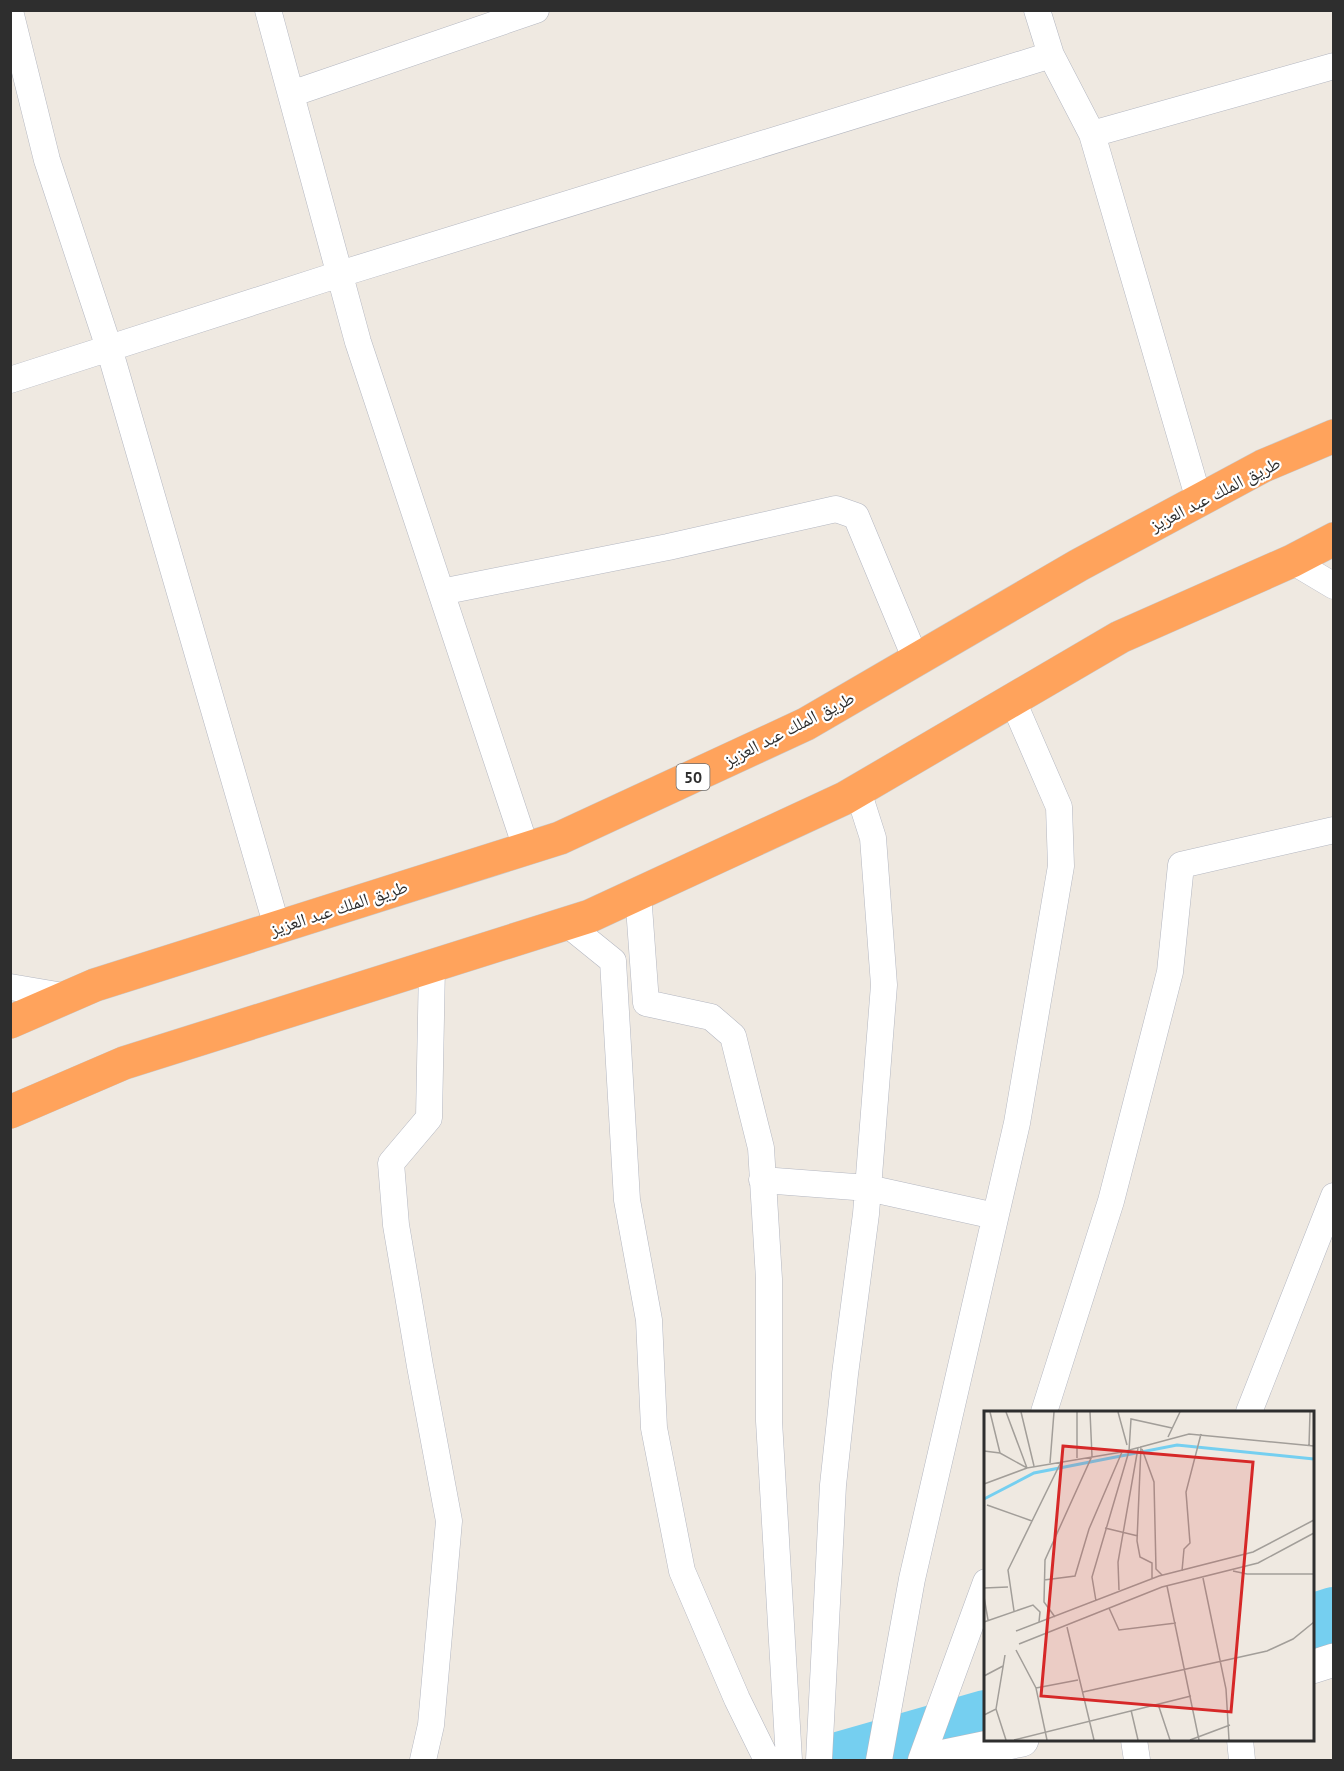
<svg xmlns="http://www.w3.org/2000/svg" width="1344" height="1771" viewBox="0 0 1344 1771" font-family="'PT Sans','Noto Naskh Arabic',sans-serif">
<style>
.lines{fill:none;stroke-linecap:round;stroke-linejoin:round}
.river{stroke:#75cff0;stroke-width:56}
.street-casing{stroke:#b4b7c1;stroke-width:27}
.secondary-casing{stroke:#b4b7c1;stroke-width:34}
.highway-casing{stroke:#c9c9c9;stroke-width:34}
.street{stroke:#fff;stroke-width:26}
.secondary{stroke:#fff;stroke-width:33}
.highway{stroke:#ffa35c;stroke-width:33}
.labels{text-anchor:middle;stroke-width:4.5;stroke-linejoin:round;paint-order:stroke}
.shield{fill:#fff;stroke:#6d6d6d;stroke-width:1.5}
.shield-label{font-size:16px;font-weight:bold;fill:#2e2e2e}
.street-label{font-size:18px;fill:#2e2e2e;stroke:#fff}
.inset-river{fill:none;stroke:#75cff0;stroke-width:3}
.inset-road{fill:none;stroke:#a29e99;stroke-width:1.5}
.view{fill:#d62828;fill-opacity:0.15;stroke:#d62828;stroke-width:3}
.inset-edge{fill:none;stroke:#2e2e2e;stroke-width:3}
</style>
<rect width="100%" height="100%" fill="#efe9e1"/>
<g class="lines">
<path class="river" d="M1312,1622L1334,1615
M839,1760L986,1718"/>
<defs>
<path id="street" d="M268,10L358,342L526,848
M1037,10L1051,55L1092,134L1199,500
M10,11L47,160L109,348L277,927
M291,94L536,10
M1092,134L1334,66
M10,380L340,274L1051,55
M1292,561L1334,586
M441,592L668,547L836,509L856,516L916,660
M638,893L646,1003L711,1017L733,1036L761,1148L769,1279V1421L789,1760
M566,923L613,961L627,1200L649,1320L654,1428L682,1571L737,1699L767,1760
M10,987L69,997
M762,1180L868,1188L995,1216
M1044,1412L1111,1201L1170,972L1181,865L1334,830
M1249,1412L1334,1196
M1134,1740L1137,1760
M1240,1740L1242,1760
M423,1760L431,1725L449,1521L420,1366L396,1225L391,1163L429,1118L432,966
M819,1760L833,1485L845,1374L866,1214L884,985L873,838L858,791
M879,1760L912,1579L1017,1123L1061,866L1059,807L1013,701
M921,1760L986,1582"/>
<path id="secondary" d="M1312,1667L1334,1660
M926,1760L1022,1740"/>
<path id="highway" d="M10,1022L95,985L560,838L806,724L1079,565L1263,466L1334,436
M10,1112L124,1063L590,916L845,798L1120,637L1292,561L1334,539"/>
</defs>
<use href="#street" class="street-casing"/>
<use href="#secondary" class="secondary-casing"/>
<use href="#highway" class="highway-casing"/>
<use href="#street" class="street"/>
<use href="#secondary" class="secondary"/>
<use href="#highway" class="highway"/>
</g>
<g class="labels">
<rect class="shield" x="676.5" y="764" width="33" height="26" rx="4.5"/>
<g class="shield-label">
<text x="693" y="783">50</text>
</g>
<g class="street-label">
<text transform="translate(1215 494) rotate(-27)" y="6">طريق الملك عبد العزيز</text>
<text transform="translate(789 729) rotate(-27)" y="6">طريق الملك عبد العزيز</text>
<text transform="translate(339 908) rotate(-18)" y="6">طريق الملك عبد العزيز</text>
</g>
</g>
<g transform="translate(984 1411)">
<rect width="330" height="330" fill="#efe9e1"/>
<path class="inset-river" d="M0,88L50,62L193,34L330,48"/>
<path class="inset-road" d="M6,1L16,42M37,1L50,55M134,1L143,34M184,26L196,1M157,35L153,130L156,146L168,152V167M325,35L326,1M158,38L170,71L172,158L178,164M0,40L16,42L43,57L138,41L205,23L330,35M93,47V1M66,52L70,1M0,73L43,57L22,1M3,94L48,110M121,117L154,125M198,160L200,138L206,132L202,81L217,23M249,160L263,163H330M219,167L242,278L245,329M60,169L91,165L105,118L138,41M183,175L215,329M0,177L24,176M135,179L134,151L154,37M0,186L4,209M112,190L108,166L145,40L147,8L188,17M125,197L135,219L192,212M30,200L24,159L77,51M71,206L60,191L61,149L108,45L106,1M0,211L49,194L56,201L55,211M83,216L110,329M32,220L175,165L269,141L330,109M35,233L178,176L274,152L330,122M32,239L52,277L63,329M0,265L19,255M52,277L94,269M99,281L283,240L309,228L330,211M174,293L186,329M12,298L21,244M147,299L154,329M0,304L12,298L22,329M30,329L207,285M206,329L246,314"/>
<path class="view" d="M79,35L269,51L247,301L57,285Z"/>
<rect width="330" height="330" class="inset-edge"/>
</g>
<rect width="1344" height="1771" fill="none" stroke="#2e2e2e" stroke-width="24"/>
</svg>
